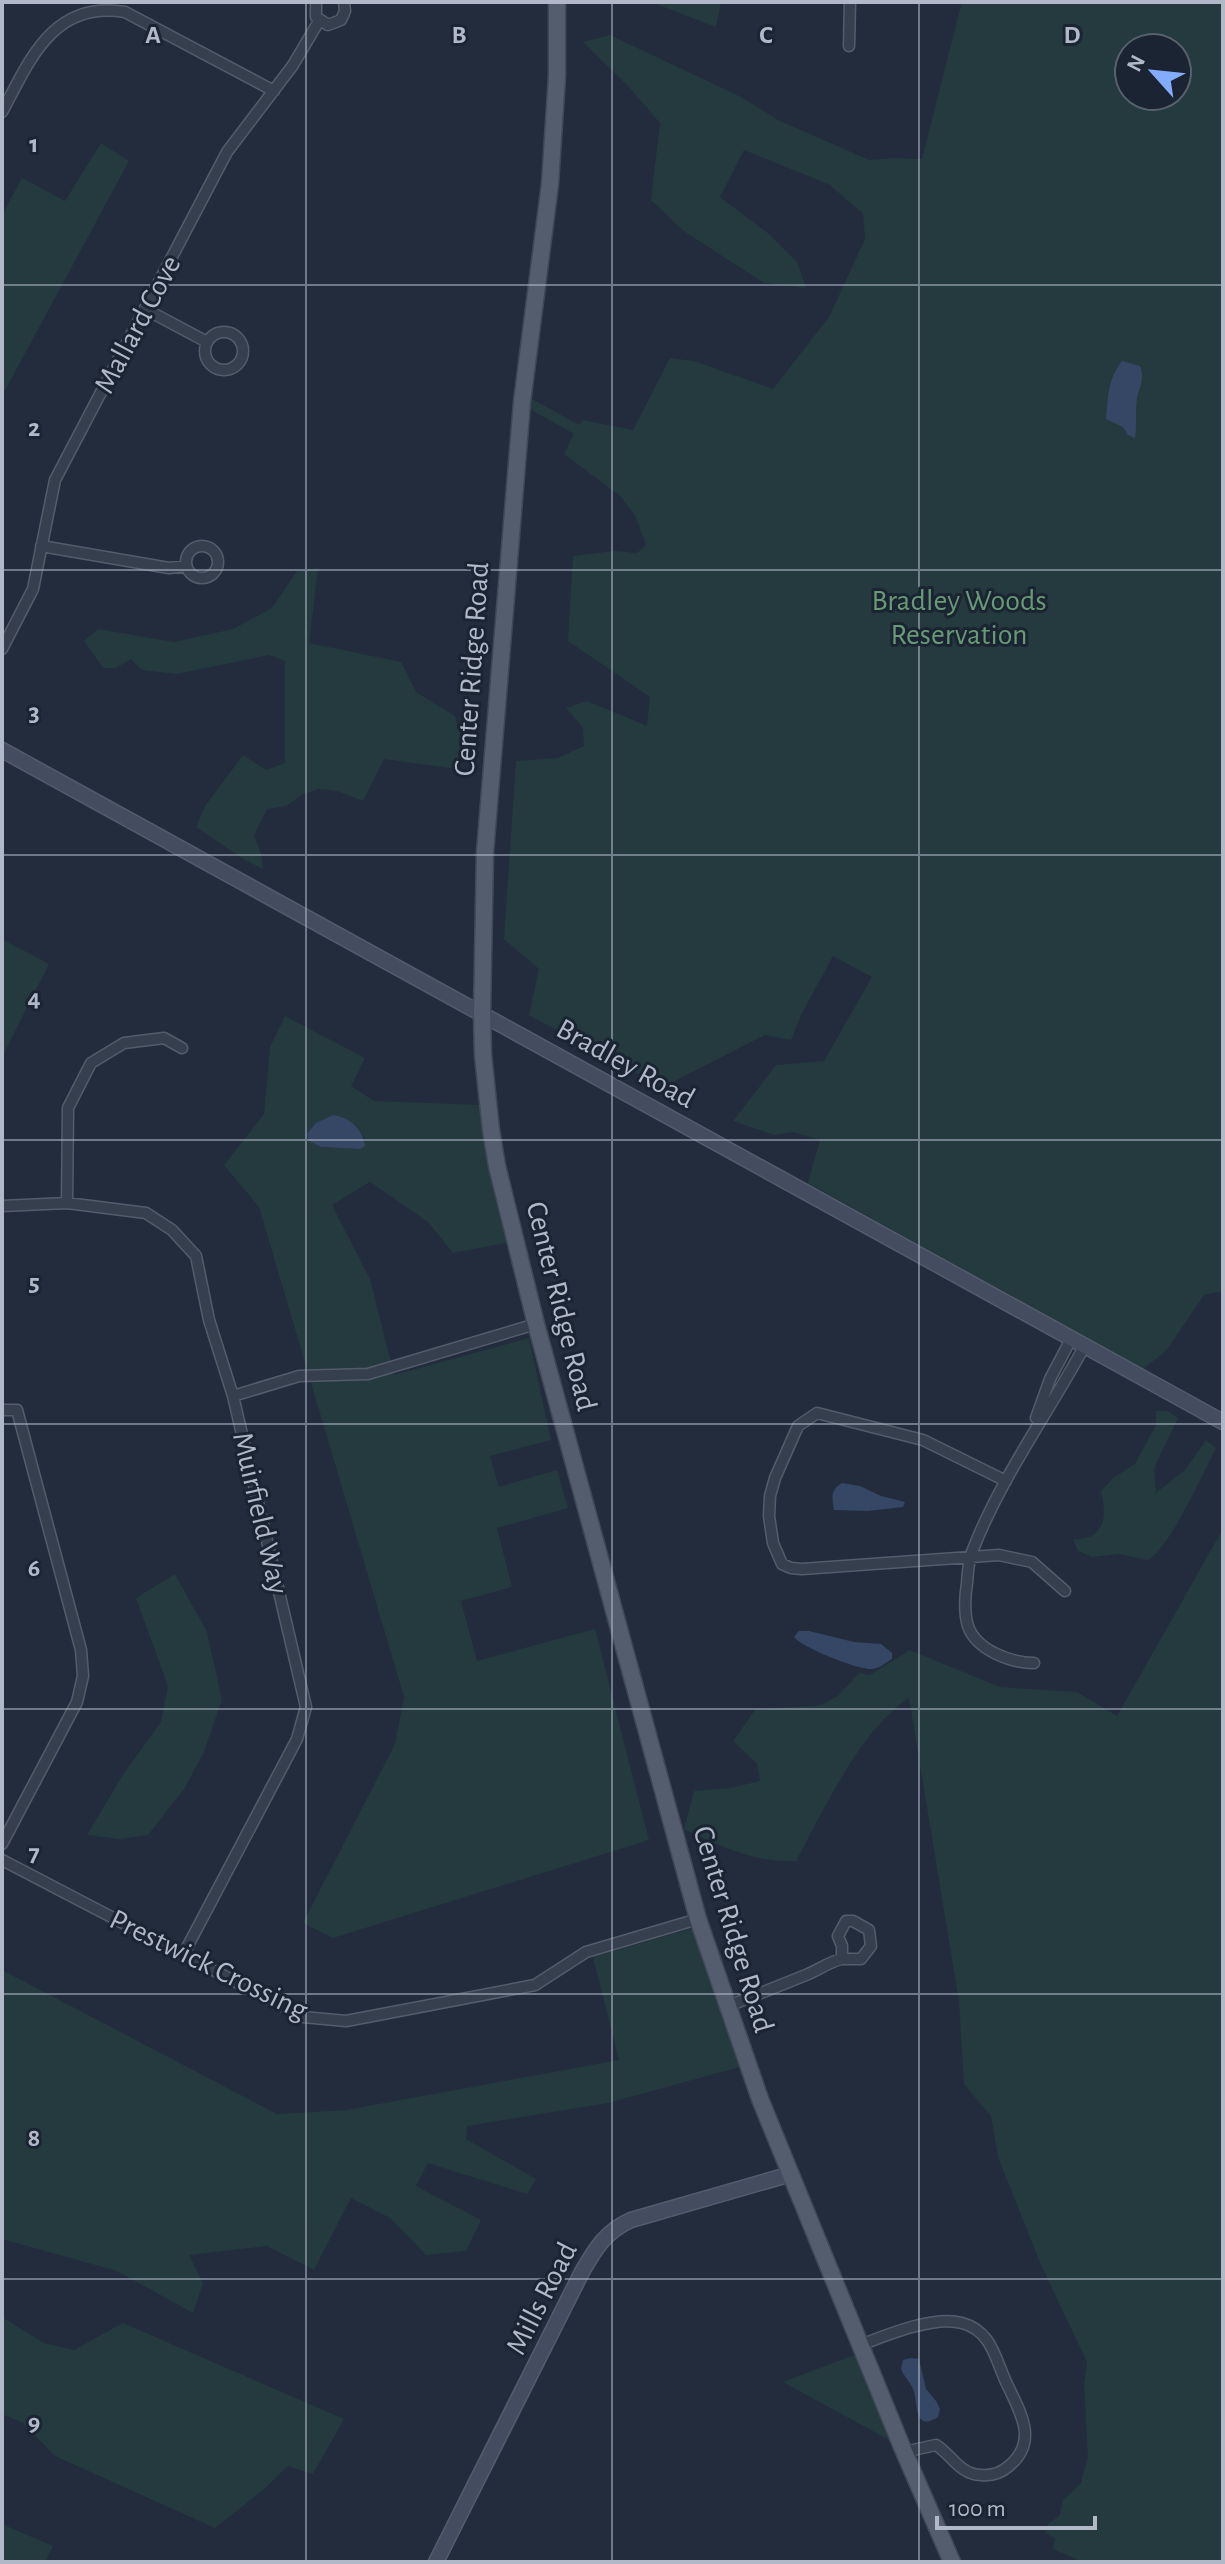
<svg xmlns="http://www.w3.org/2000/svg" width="1225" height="2564" viewBox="0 0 1225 2564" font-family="'Alegreya Sans',sans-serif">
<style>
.green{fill:#243a3e;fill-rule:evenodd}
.water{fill:#354765}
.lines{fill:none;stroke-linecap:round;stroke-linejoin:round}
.street-casing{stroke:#545c6b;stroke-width:13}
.secondary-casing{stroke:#545c6b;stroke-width:17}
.primary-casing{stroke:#3f4856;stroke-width:19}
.street{stroke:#363f4d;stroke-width:10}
.secondary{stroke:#444d60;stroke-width:14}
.primary{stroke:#545d6d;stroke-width:16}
.grid{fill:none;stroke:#b1b9c8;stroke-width:2;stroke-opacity:0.55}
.labels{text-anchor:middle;stroke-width:6;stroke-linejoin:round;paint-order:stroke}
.street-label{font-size:30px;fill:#b1b9c8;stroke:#1b2432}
.park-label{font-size:30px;fill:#679a75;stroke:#1b2432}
.grid-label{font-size:26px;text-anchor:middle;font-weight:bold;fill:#b1b9c8;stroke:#1b2432;stroke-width:6;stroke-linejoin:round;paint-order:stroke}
</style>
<rect width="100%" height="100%" fill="#222c3d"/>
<path class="green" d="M651,2H721L716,27Z
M962,2H1223V1291L1204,1295L1166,1351L1143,1369L808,1183L820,1140L793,1132L774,1135L733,1121L776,1065L824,1061L872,977L833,956L801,1015L791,1040L765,1035L663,1087L529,1015L539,969L504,939L516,761L558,758L584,746L583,728L566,708L587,701L647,726L650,697L568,641L573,556L614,551L637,553L646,545L635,515L620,496L564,454L574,434L524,406L525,395L579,425L582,420L633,430L670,358L694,361L773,389L829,317L865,239L863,214L830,185L744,150L720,197L769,234L797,262L806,288L764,283L685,232L651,200L660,123L629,87L583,42L610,35L741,97L778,120L869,160L894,158L922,159ZM1129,48H1177V96H1129Z
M101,143L129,161L2,396V215L22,178L65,201Z
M318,568L309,643L401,662L416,692L455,716L461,739L457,769L384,759L363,801L337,791L318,789L302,795L286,806L267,809L254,835L261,854L263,869L243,859L196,827L205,806L243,755L266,770L285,763V661L269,655L176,674L142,670L131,659L116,668H103L84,641L98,629L174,642L233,629L272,608L297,571Z
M2,939L49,964L2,1057Z
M285,1016L365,1058L351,1086L374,1101L483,1105L511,1242L453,1253L428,1222L370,1182L332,1205L370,1279L394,1375L529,1338L551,1440L490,1456L499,1487L557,1470L568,1508L497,1528L512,1587L461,1601L477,1661L595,1629L649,1840L333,1938L303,1923L395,1744L404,1697L259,1207L224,1165L264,1114L270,1047ZM357,1127L365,1140L360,1149L321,1147Z
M1156,1411H1168L1178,1418L1154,1468L1156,1493L1186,1469L1206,1440L1216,1448C1202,1475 1171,1546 1148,1560L1119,1554L1092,1557L1078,1551L1073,1540C1079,1539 1089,1538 1093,1535C1108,1525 1104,1505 1101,1491L1113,1478L1135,1464L1156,1425Z
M1223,1529V2562H1083L1053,2549L1055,2538L1045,2533L1047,2525L1060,2515L1063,2500L1081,2483L1088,2457L1084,2384L1087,2362L1041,2265L998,2157L991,2116L964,2084L959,2001L909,1698C860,1730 824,1810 796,1861C754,1863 721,1846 684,1829L694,1791L730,1788L760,1781L757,1764L733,1741L755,1710L821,1705L838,1696L859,1673L870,1675L910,1650L1000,1687L1077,1692L1117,1716Z
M175,1574L207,1632L222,1700L203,1754L184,1789L148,1835L120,1839L87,1835L124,1773L161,1722L168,1686L136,1598Z
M694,1928L740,2067L608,2103L467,2126L466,2139L536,2179L527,2194L428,2163L416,2186L481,2220L466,2251L426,2255L390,2218L351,2198L314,2270L267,2246L189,2255L203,2283L193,2313L117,2271L2,2239V1970L277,2114L346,2110L619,2060L593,1957Z
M2,2317L44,2343L74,2350L123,2323L344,2419L313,2474L288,2466L263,2490L215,2528L55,2456L23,2423L2,2414Z
M857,2354L889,2440L783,2382Z
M2,2524L53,2546L45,2562H2Z"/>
<path class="water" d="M1122,361L1140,366C1145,380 1140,385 1137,398C1135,410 1137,425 1135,438L1128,435L1123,427L1106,419C1108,396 1108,379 1122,361Z
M333,1115C349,1117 363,1129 365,1146L360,1149L321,1147L309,1141L307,1134L316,1123Z
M842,1483L860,1486L881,1496L905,1502L903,1507L868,1511L834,1510C832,1498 830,1490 842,1483Z
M799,1631H809L854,1642L881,1644L892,1653V1659C885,1663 878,1670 869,1669C854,1668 803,1648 794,1637Z
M911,2358L919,2359L926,2389L936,2401L940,2409L938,2417C914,2432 918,2405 914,2392C912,2383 904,2377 901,2369L903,2360Z"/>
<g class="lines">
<defs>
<path id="street" d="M316,2V17L328,25L341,20L345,11L344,2
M849,46L850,2
M2,112C29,62 52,0 125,12L274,91
M145,309L207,342
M205 351a19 19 0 1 1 38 0a19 19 0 1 1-38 0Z
M186 562a16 16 0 1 1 32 0a16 16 0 1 1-32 0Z
M41,546L169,568L186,566
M2,649L33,589L55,480L227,152L293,65L319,21
M67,1203L68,1108L91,1063L124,1043L164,1038L182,1048
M2,1206L67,1203L146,1213L172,1230L196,1256L209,1320L233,1396L306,1707L297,1739L183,1955
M233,1396L299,1376L368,1374L536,1324
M2,1410H17L81,1650L83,1676L77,1702L2,1844
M1036,1418L1050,1379L1071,1339
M1006,1481L923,1440L817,1413L798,1426L775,1478L770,1496L769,1516L773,1543L782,1564L791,1568L802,1569L999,1555L1032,1562L1065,1591
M1034,1663C1011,1663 976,1650 968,1626C964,1613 965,1596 967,1583C968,1573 968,1562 972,1552C1000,1479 1047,1415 1084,1347
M2,1860L303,2017L346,2021L535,1985L586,1952L698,1919
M726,2007C753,1996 779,1986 806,1975C819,1970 828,1962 842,1959H861L871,1946L869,1930L853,1921H846L838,1936L842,1946V1959
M861,2345C886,2335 935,2315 962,2323C992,2331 995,2359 1007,2384C1020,2412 1039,2441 1009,2466C1001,2473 991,2476 981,2475C959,2474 952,2455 936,2445L904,2452"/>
<path id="secondary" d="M2,750L1223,1422
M436,2562L582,2272C595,2249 606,2231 631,2220L791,2174"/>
<path id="primary" d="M557,2V76L550,184L522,402L485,852L482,1013L483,1055L491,1130L497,1166L536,1324L698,1919L760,2099L902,2447L952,2562"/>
</defs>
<use href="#street" class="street-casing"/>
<use href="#secondary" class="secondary-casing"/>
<use href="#primary" class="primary-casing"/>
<use href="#street" class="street"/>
<use href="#secondary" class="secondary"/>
<use href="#primary" class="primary"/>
</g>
<path class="grid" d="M306,2V2562M612,2V2562M919,2V2562M2,285H1223M2,570H1223M2,855H1223M2,1140H1223M2,1424H1223M2,1709H1223M2,1994H1223M2,2279H1223"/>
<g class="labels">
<g class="street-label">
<text transform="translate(137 324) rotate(-62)" y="10">Mallard Cove</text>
<text transform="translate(471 669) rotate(-86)" y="10">Center Ridge Road</text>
<text transform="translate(626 1063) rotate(29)" y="10">Bradley Road</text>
<text transform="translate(562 1306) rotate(76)" y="10">Center Ridge Road</text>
<text transform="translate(261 1513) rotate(77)" y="10">Muirfield Way</text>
<text transform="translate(734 1929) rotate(73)" y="10">Center Ridge Road</text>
<text transform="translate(209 1964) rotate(26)" y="10">Prestwick Crossing</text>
<text transform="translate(541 2298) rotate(-63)" y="10">Mills Road</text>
</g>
<g class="park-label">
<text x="959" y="610">Bradley Woods<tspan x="959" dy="34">Reservation</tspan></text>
</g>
</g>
<g class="grid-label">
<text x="153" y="43">A</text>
<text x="459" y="43">B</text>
<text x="766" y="43">C</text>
<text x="1072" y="43">D</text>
<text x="34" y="152">1</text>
<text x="34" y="436">2</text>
<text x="34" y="721">3</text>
<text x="34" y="1006">4</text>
<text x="34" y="1291">5</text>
<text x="34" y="1576">6</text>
<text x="34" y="1861">7</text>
<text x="34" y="2146">8</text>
<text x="34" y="2431">9</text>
</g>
<rect width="1225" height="2564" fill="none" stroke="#b1b9c8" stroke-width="8"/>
<g transform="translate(1153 72) rotate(297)"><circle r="38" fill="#1b2432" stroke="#57606e" stroke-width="2"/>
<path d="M0-6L14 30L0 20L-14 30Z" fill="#83adfc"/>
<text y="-12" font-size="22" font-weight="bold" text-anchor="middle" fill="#b1b9c8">N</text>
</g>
<path d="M937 2516v12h158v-12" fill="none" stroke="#b1b9c8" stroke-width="4"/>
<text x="949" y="2516" font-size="24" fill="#b1b9c8" stroke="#1b2432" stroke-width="6" paint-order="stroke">100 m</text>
</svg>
